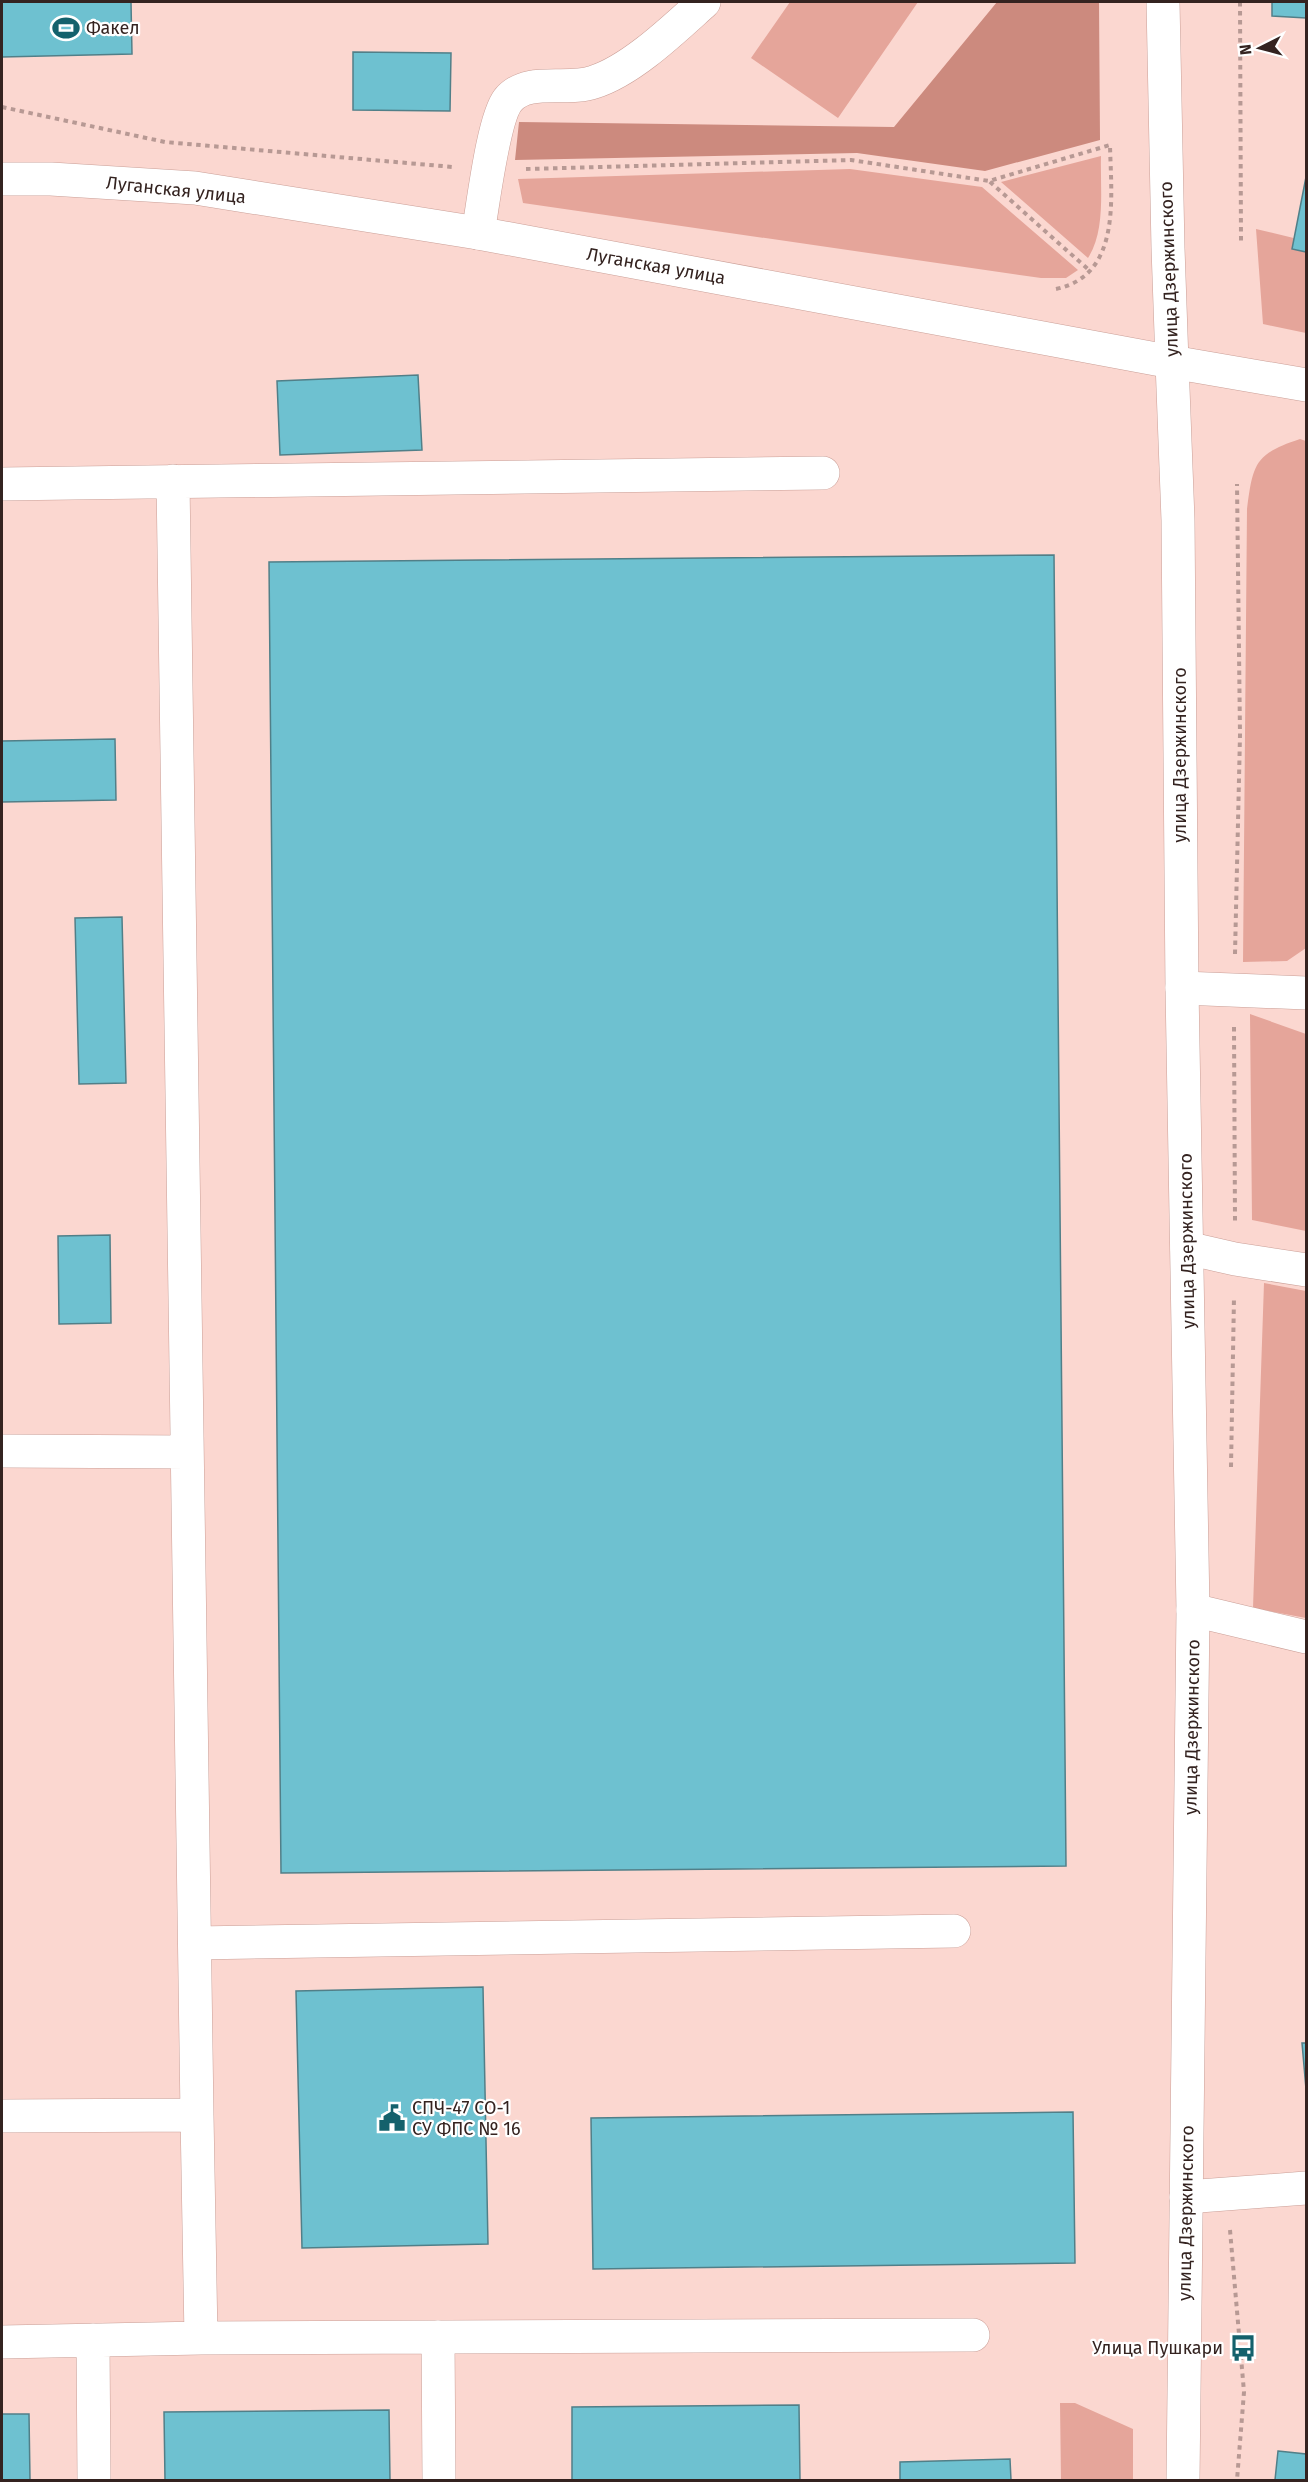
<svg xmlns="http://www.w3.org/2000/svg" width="1308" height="2482" viewBox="0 0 1308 2482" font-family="'Fira Sans',sans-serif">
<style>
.green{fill:#e5a59a}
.forest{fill:#cc8a7e}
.building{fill:#6ec1d0;stroke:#517f88;stroke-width:1.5}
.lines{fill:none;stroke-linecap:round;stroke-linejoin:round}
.minor-casing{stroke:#ca9f97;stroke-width:34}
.major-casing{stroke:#ca9f97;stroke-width:34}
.highway-casing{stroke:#ca9f97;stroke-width:34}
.path{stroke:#b79994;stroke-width:4;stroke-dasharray:4.5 4.5;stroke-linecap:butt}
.minor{stroke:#fff;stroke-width:33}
.major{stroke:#fff;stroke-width:33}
.highway{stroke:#fff;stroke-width:33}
.labels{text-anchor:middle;stroke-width:4.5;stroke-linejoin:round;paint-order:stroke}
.poi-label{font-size:18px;fill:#342320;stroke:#fff;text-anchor:start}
.street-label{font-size:18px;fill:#342320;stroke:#fff}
</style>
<rect width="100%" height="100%" fill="#fbd7d0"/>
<path class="green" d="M790,2H918L838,118L751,58Z
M1101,156C1100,189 1106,230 1088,258L1001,182Z
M850,169L982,187L1078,270L1066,278H1041L523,203L518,179Z
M1256,229L1306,241V333L1263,324Z
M1300,439L1306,441V948L1287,961L1243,962L1247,509C1253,463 1255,454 1300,439Z
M1250,1014L1306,1034V1231L1252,1220Z
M1264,1283L1306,1291V1618L1253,1608Z
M1060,2403H1075L1133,2429V2480H1061Z"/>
<path class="forest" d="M997,2H1099L1100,140L985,171L857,153L515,160L519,122L894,127Z"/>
<path class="building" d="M2,2H131L132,54L2,57Z
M1272,2H1306V18L1272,16Z
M353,52L451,53L450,111L353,110Z
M1306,177V252L1292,249Z
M418,375L422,450L280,455L277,381Z
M1054,555L1066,1866L281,1873L269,562Z
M115,739L116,800L2,802V741Z
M122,917L126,1083L79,1084L75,918Z
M110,1235L111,1323L59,1324L58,1236Z
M483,1987L488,2244L302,2248L296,1991Z
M1302,2043H1306V2089Z
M1073,2112L1075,2263L593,2269L591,2118Z
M799,2405L800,2480H572V2407Z
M389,2410L390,2480H165L164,2412Z
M2,2414H29L30,2480H2Z
M1278,2451L1306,2454V2480H1275Z
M1010,2459L1011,2480H900V2462Z"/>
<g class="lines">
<defs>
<path id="minor" d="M478,233C483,206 493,119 508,100C528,76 567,92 594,82C632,70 675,28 704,2
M173,481L197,2115
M2,484L823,473
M1182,988L1306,993
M1187,1248L1235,1259L1306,1270
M2,1451L187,1452
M1193,1610L1306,1637
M195,1943L954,1931
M2,2116L197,2115L201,2338L973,2335
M1186,2197L1306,2188
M438,2337L439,2480
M93,2340L94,2480
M2,2342L201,2338"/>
<path id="major" d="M2,179H51L195,188L478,233L1172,362L1168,248L1163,2"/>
<path id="highway" d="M1183,2480L1193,1610L1182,988L1178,520L1172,362L1306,385"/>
</defs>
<use href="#minor" class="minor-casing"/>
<use href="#major" class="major-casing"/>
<use href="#highway" class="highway-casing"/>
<path class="path" d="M1240,2L1241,242
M2,107L165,142L453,167
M526,169L851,160L989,181
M1056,289C1122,275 1111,197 1110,145L989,181L1090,271
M1235,954L1240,735L1237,484
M1234,1027L1235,1221
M1231,1467L1234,1297
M1230,2230L1244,2392L1237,2480"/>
<use href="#minor" class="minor"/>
<use href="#major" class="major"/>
<use href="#highway" class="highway"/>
</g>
<defs>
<symbol id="stadium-bare" viewBox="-9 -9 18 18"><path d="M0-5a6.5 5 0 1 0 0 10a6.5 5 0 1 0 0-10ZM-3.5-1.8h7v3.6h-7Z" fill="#14616c" stroke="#fff" stroke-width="2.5" paint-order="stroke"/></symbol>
<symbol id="civic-bare" viewBox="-9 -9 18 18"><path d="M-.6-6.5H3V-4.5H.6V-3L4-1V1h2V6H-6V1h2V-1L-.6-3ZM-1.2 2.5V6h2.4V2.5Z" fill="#14616c" stroke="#fff" stroke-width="2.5" paint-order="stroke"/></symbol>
<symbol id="bus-bare" viewBox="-9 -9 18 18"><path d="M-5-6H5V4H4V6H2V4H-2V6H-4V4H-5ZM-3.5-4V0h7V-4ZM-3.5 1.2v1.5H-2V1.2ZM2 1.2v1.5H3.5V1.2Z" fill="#14616c" stroke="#fff" stroke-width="2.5" paint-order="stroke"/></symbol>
</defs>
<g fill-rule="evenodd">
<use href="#stadium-bare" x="47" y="9" width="38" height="38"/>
<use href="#civic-bare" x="373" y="2099" width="38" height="38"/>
<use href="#bus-bare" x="1224" y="2329" width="38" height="38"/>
</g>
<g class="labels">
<g class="poi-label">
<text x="86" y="34">Факел</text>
<text x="412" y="2114">СПЧ-47 СО-1<tspan x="412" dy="21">СУ ФПС № 16</tspan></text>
<text x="1223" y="2354" text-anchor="end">Улица Пушкари</text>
</g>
<g class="street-label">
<text transform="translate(176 190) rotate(6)" y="6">Луганская улица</text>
<text transform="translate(656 266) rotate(10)" y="6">Луганская улица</text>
<text transform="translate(1169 269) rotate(-92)" y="6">улица Дзержинского</text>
<text transform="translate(1180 755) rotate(-90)" y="6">улица Дзержинского</text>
<text transform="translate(1187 1241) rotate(-91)" y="6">улица Дзержинского</text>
<text transform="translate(1192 1727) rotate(-89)" y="6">улица Дзержинского</text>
<text transform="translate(1186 2213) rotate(-89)" y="6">улица Дзержинского</text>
</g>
</g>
<rect width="1308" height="2482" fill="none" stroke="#342320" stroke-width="6"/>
<g transform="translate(1260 48) rotate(264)" stroke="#ffffff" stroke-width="4.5" paint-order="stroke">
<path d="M0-4.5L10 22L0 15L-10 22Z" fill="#342320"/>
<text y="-9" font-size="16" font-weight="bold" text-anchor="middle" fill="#342320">N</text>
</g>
</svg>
